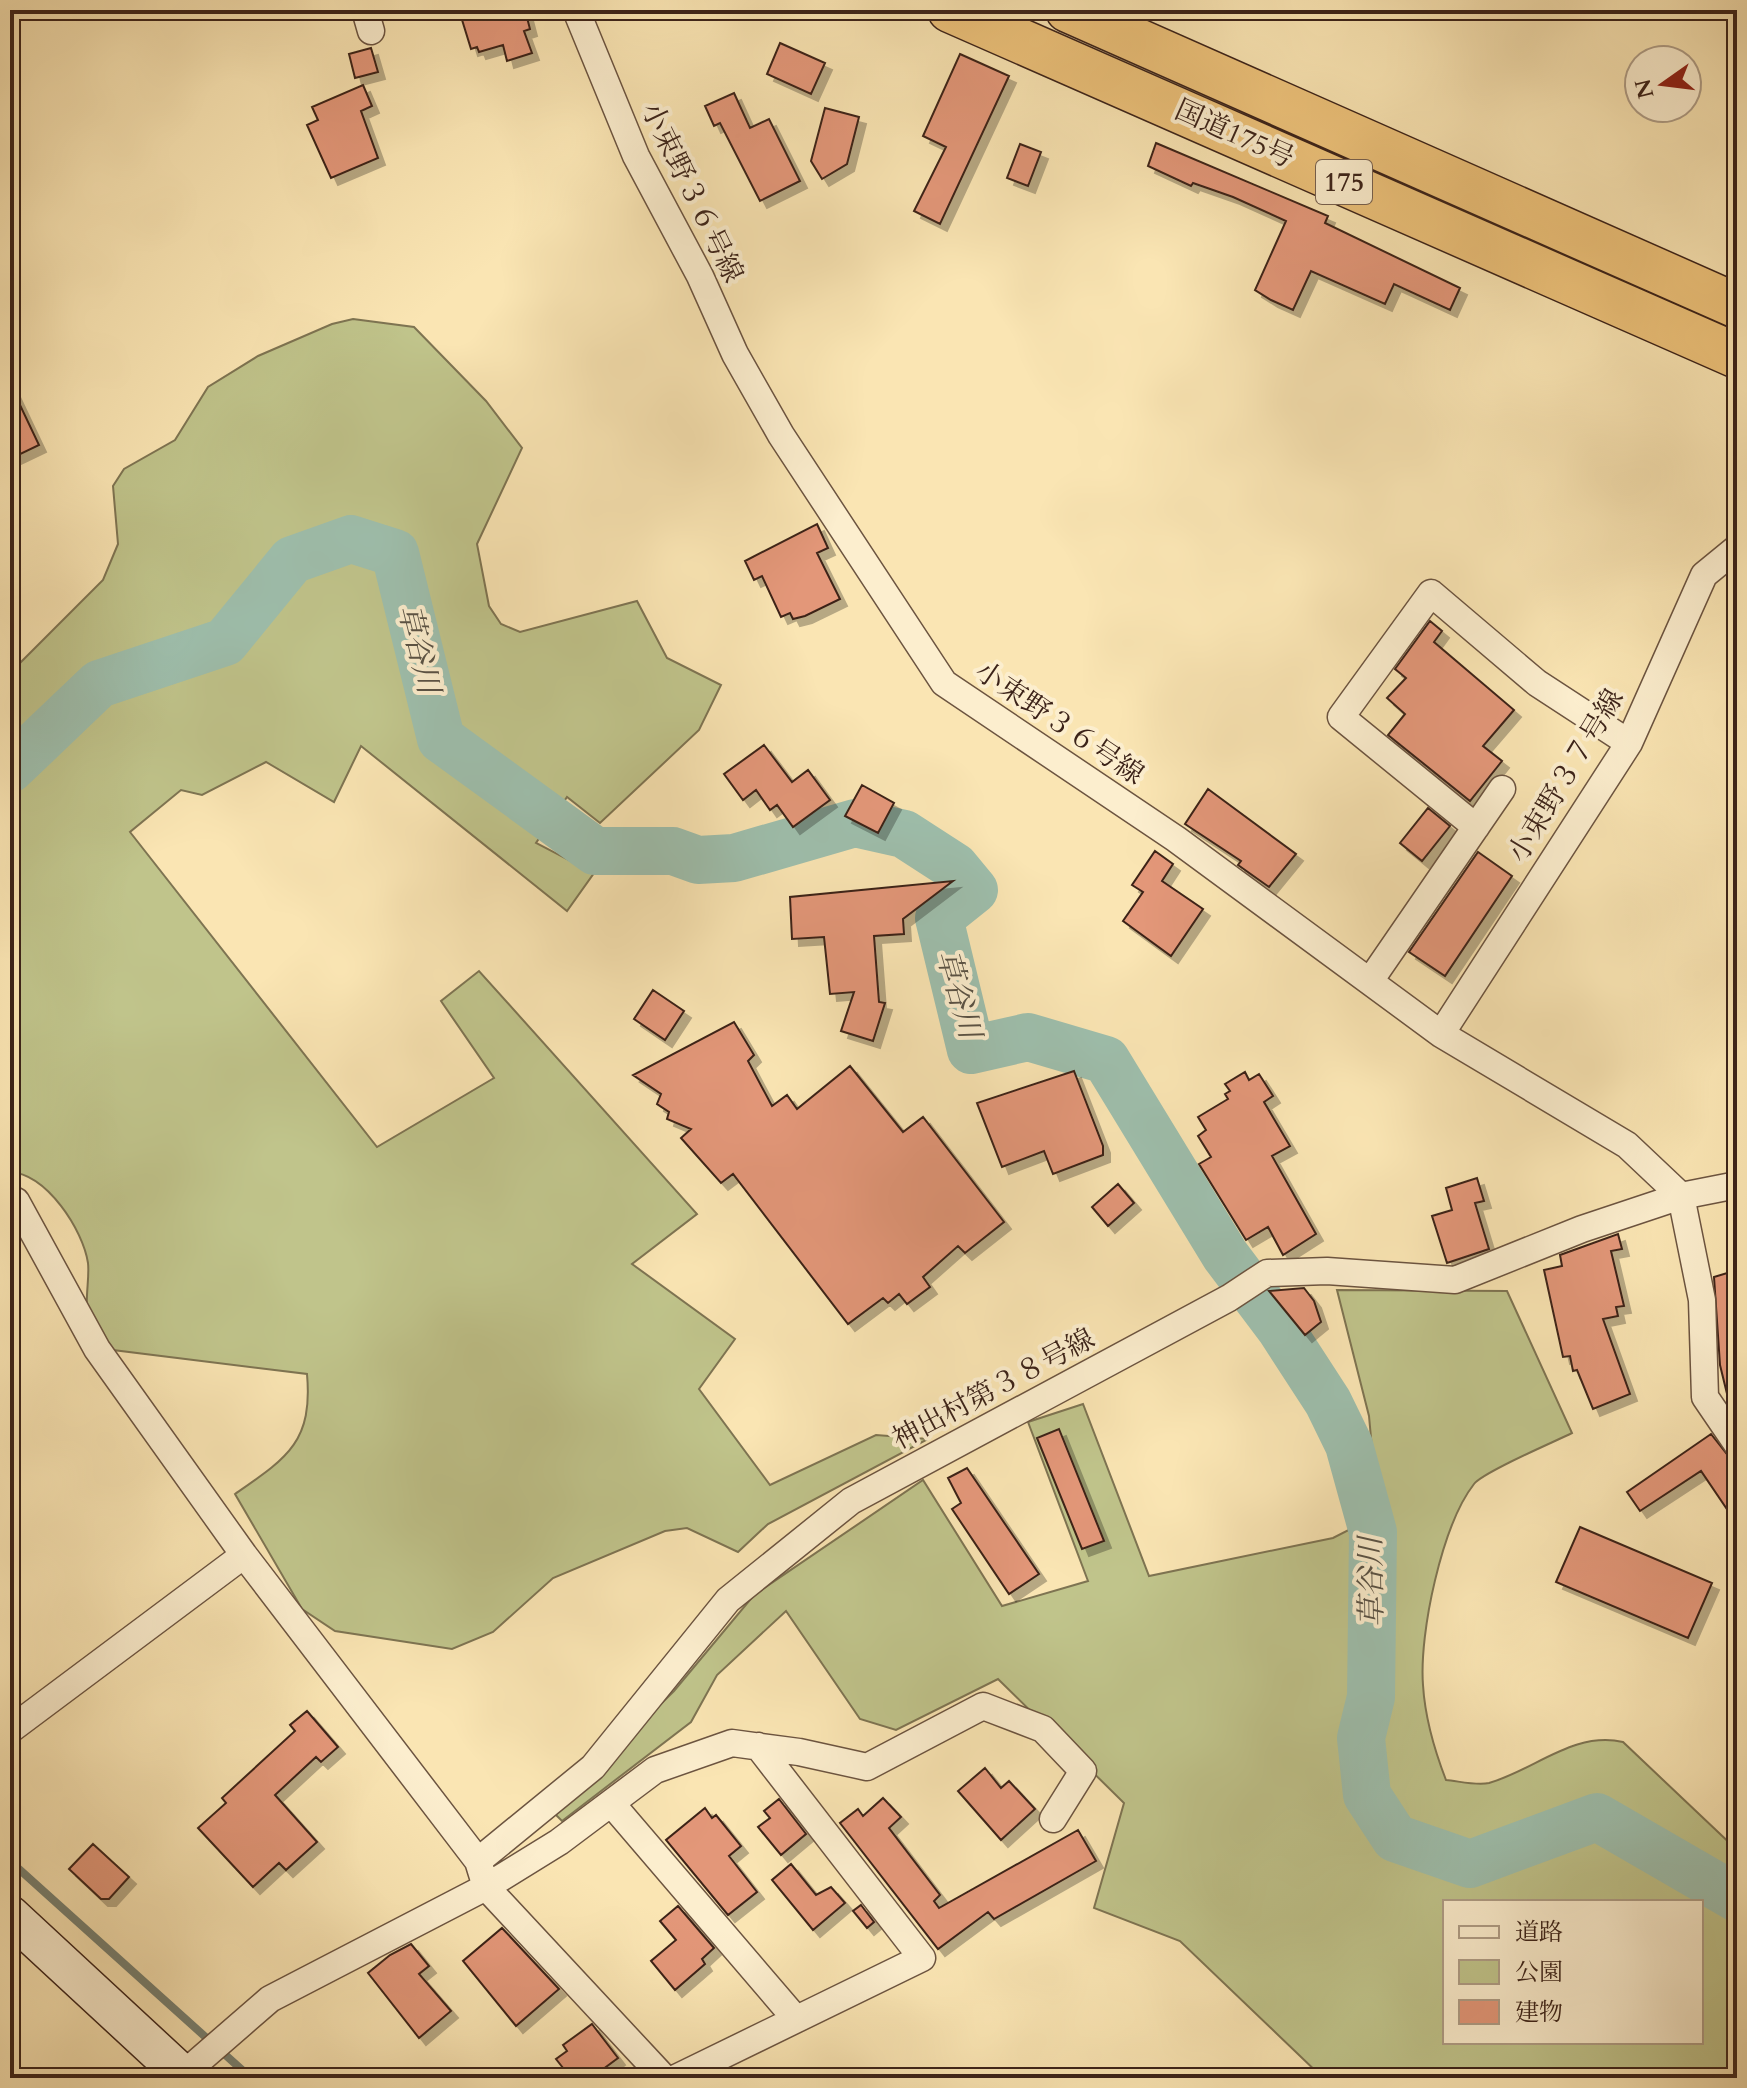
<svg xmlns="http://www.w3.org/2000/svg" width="1747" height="2088" viewBox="0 0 1747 2088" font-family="Cardo,'Noto Serif JP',serif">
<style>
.green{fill:#c0c48b;stroke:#7e7452;stroke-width:2;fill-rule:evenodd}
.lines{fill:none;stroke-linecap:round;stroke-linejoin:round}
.stream{stroke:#778172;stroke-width:8}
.river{stroke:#9ebfad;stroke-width:48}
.building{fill:#e39779;stroke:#3c2319;stroke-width:2;filter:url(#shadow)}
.street-casing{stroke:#6c5440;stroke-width:29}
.secondary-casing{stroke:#3c2319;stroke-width:41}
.highway-casing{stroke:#3c2319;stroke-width:47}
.street{stroke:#fceece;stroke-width:26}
.secondary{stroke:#fceece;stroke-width:38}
.highway{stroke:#edc27a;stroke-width:44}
.labels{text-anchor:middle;stroke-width:8;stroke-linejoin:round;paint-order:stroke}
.shield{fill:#fceece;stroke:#76604f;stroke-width:2}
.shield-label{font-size:26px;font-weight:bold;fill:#3c2319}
.street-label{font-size:28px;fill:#3c2319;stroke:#fceece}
.water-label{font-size:30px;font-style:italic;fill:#595245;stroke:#fceece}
</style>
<defs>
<filter id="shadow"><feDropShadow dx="7" dy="7" stdDeviation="0" flood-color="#0004"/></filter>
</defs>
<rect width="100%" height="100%" fill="#fae5b3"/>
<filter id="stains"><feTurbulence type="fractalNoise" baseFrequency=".0025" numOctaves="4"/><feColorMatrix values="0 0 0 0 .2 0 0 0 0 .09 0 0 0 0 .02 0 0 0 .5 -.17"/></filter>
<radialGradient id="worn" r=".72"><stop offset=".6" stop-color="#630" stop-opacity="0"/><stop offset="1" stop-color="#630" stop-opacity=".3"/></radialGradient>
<path class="green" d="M353,319L414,327L486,401L522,448L477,544L489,606L501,624L520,632L637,601L667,658L721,685L699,730L600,823L567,797L536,843L594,873L567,911L361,746L334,802L266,762L202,795L181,790L130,832L377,1147L494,1078L441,1001L479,971L697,1214L632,1264L735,1339L699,1389L770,1485L876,1435L928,1439L768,1524L738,1552L687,1528L665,1531L553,1578L493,1632L452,1649L335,1631L302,1609L235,1494C287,1458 313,1442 307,1374L113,1350C106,1341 94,1330 90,1320C83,1305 90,1280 88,1263C83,1230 47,1174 10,1172V673L103,580L118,544L113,486L124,469L175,440L208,387L258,356L332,324Z
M1337,1290L1507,1291L1572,1433C1554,1442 1483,1472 1474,1484C1442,1525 1419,1633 1423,1685C1425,1718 1434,1749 1446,1780C1458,1781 1477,1786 1489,1783C1535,1770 1573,1731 1623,1742L1737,1850V2078H1323L1180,1941L1094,1908L1124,1803L998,1679L896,1730L860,1719L786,1611L717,1675L691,1722L562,1821L552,1811L674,1691L754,1595L923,1480L1002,1606L1088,1581L1028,1422L1083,1404L1149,1576L1333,1538L1378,1515L1369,1416ZM1445,1902H1701V2042H1445Z"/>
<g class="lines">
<path class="stream" d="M10,1861L251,2078"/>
<path class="river" d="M10,769L99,684L225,642L292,560L351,539L395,553L441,739L595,851H673L698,860L734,858L855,823L904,834L955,867L974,890L939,918L971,1050L1028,1037L1106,1060L1225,1255L1280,1328L1328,1402L1349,1445L1373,1532L1371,1697L1361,1738L1367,1795L1395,1838L1470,1864L1597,1817L1737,1898"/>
</g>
<path class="building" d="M459,10H525L530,29L524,31L532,53L507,61L503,45L479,52L477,47L471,49Z
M780,43L825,63L811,94L767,74Z
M371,48L378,72L355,78L349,54Z
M960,54L1009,76L940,224L914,211L946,147L923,136Z
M363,85L372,106L361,111L378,158L331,178L307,125L318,120L312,107Z
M734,93L750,128L769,119L800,181L760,201L720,123L714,126L705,106Z
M825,108L859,117L847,164L822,179L811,161Z
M1156,143L1328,216L1325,223L1460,288L1450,310L1394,284L1385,304L1311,271L1293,310L1271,300L1255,290L1286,221L1233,197L1193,183L1191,186L1148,166Z
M1020,144L1041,152L1028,186L1007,178Z
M10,384L39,445L10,459Z
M817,524L828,548L817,553L840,599L805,616L793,619L790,613L781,617L762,576L754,580L745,561Z
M1430,621L1442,631L1434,642L1514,710L1483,746L1502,761L1470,801L1388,735L1405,714L1387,698L1406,678L1395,669Z
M764,745L792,782L808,770L830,800L793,827L777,805L770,810L756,790L743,800L724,774Z
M862,785L894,803L878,833L845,816Z
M1208,789L1296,854L1269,887L1238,865L1241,861L1185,824Z
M1428,808L1450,826L1422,861L1400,843Z
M1155,851L1173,864L1162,881L1203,909L1171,956L1123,921L1143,892L1132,885Z
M1478,852L1512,876L1445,976L1409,952Z
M953,881L903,919L904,934L874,936L879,1002L885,1003L873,1041L841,1031L854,992L830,994L824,937L792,939L790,897Z
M653,990L684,1011L665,1040L634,1019Z
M734,1022L754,1055L748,1061L772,1106L787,1095L797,1109L850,1066L903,1132L923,1117L1004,1222L965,1253L958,1246L923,1277L930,1287L907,1304L899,1294L888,1303L883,1298L848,1324L733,1174L721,1183L681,1138L691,1129L667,1119L669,1112L657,1104L661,1094L633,1075Z
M1074,1071L1103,1146V1155L1053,1174L1044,1151L1002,1167L977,1103Z
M1245,1072L1249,1080L1259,1074L1273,1096L1264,1102L1290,1146L1272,1156L1316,1234L1283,1255L1268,1227L1246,1240L1199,1164L1211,1157L1198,1136L1206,1130L1198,1117L1228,1099L1225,1094L1230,1091L1225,1084Z
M1477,1178L1484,1201L1475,1203L1489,1249L1447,1263L1432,1216L1452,1210L1446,1188Z
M1118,1184L1134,1203L1108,1226L1092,1207Z
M1618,1234L1622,1249L1611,1251L1624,1306L1616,1307L1618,1316L1603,1319L1630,1394L1593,1409L1577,1370L1573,1371L1570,1356L1563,1357L1544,1270L1562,1266L1560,1255Z
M1737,1270V1401L1729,1402L1720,1365L1714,1277Z
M1304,1288L1314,1301L1321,1322L1305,1335L1269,1291Z
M1059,1429L1104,1541L1082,1549L1037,1438Z
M1711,1434L1737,1467V1524L1701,1471L1640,1511L1627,1492Z
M967,1468L1039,1574L1009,1594L952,1509L961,1503L948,1478Z
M1580,1527L1712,1583L1688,1638L1556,1582Z
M307,1711L338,1747L321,1762L316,1757L275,1795L317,1842L286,1870L279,1863L253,1887L198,1828L226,1803L222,1798L295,1731L290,1725Z
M985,1768L1001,1788L1009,1781L1035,1809L1001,1840L958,1791Z
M883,1798L901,1817L889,1828L940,1895L934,1901L939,1908L1078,1830L1096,1861L994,1919L988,1912L938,1949L840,1823L858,1809L863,1816Z
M779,1799L806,1834L781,1855L758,1827L770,1818L764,1811Z
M705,1808L712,1818L716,1815L741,1846L729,1856L757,1892L728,1915L666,1840Z
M93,1844L129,1877L109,1899H101L69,1869Z
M791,1864L816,1895L831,1887L845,1903L813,1930L772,1880Z
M861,1905L874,1922L867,1928L853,1911Z
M678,1906L714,1948L702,1959L705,1964L675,1990L651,1961L676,1940L660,1921Z
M502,1928L559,1989L516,2026L463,1961Z
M411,1944L429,1966L419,1974L451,2011L419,2038L368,1973L390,1955Z
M592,2024L618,2058L591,2078H571L556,2059L567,2051L563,2045Z"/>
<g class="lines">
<defs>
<path id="street" d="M365,10L371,31
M576,10L636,156L700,276L735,354L781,435L944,683L1176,839L1441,1034L1627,1145L1681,1196L1737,1185
M1476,827L1341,717L1431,593L1537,683L1629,743
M1370,981L1502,789
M1441,1034L1629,743L1704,575L1737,548
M10,1203L16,1201L97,1349L244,1555L478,1861
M10,1730L244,1555
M611,1803L795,2018
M179,2078L270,1999L486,1887L559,1842L655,1770L732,1743L799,1752L867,1767L983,1706L1043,1729L1083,1771L1053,1819
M664,2078L486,1887L478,1861L593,1767L728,1600L851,1501L1229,1298L1267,1273L1327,1271L1455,1280L1582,1229L1681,1196L1702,1300L1705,1397L1737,1444
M676,2078L922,1958L758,1746"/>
<path id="secondary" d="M10,1915L186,2078"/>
<path id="highway" d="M950,10L1737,356
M1068,10L1737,306"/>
</defs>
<use href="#street" class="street-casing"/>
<use href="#secondary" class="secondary-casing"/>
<use href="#highway" class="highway-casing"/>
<use href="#street" class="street"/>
<use href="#secondary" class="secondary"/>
<use href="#highway" class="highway"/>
</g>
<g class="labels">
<rect class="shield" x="1316" y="160" width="56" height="44" rx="6"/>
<g class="shield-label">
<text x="1344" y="191">175</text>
</g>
<g class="street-label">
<text transform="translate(1235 133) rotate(24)" y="10">国道175号</text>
<text transform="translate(693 192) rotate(64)" y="10">小束野３６号線</text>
<text transform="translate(1060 722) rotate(34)" y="10">小束野３６号線</text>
<text transform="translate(1565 775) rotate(-59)" y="10">小束野３７号線</text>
<text transform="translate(993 1388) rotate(-28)" y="10">神出村第３８号線</text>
</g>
<g class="water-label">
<text transform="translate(419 649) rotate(76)" y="10">草谷川</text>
<text transform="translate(959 994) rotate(74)" y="10">草谷川</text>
<text transform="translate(1371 1582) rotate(-91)" y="10">草谷川</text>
</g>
</g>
<rect width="1747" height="2088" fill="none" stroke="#fae5b3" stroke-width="40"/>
<rect x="12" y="12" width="1723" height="2064" fill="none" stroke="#3c2319" stroke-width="4"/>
<rect x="20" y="20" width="1707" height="2048" fill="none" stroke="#3c2319" stroke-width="2"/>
<rect x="1443" y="1900" width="260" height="144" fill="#fceece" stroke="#af9d86" stroke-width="2"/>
<rect x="1459" y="1926" width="40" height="12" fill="#fceece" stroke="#af9d86" stroke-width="2"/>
<text x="1515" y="1940" font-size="24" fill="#3c2319">道路</text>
<rect x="1459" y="1960" width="40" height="24" fill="#c0c48b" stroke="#af9d86" stroke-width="2"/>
<text x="1515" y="1980" font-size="24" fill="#3c2319">公園</text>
<rect x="1459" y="2000" width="40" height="24" fill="#e39779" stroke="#af9d86" stroke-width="2"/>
<text x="1515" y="2020" font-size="24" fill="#3c2319">建物</text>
<g transform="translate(1663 84) rotate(256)"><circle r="38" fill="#fceece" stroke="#af9d86" stroke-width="2"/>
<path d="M0-6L14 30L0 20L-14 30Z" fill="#8f2418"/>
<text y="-12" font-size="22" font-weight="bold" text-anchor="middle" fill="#3c2319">N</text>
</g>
<rect width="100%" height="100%" filter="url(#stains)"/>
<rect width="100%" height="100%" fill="url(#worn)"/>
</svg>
